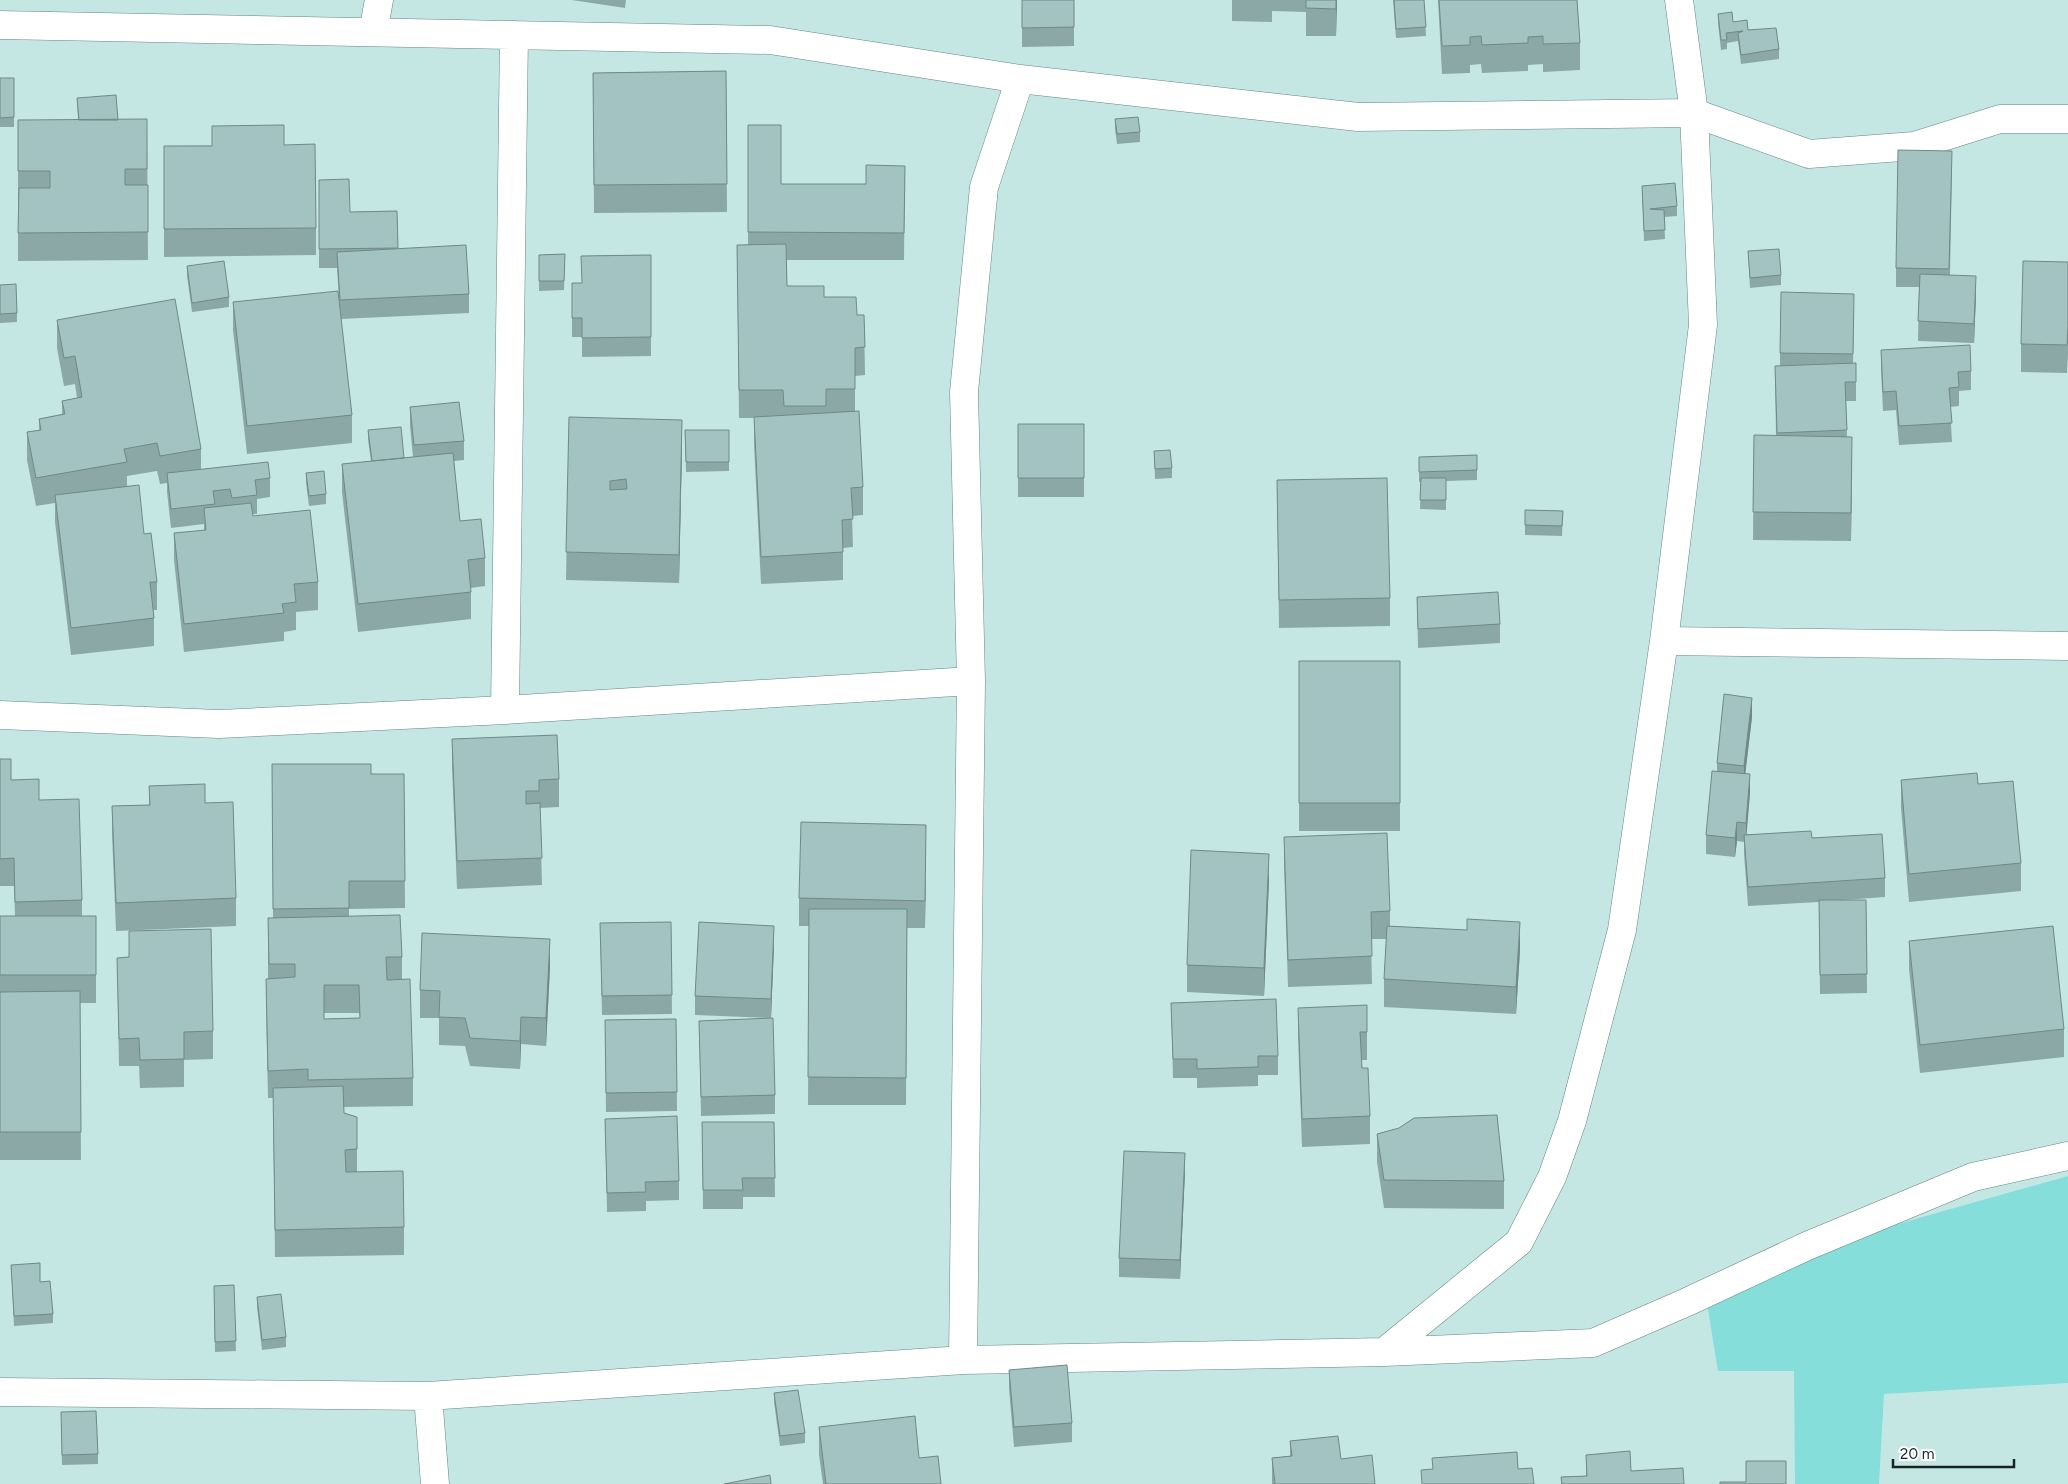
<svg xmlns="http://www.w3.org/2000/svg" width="2068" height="1484" viewBox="0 0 2068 1484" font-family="Figtree,sans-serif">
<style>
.green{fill:#85ded9}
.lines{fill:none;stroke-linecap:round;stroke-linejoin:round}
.street-casing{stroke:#678684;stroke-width:29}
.street{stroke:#fff;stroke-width:28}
.wall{fill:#8ba8a6;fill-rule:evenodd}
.shaded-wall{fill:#718887}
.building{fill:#a2c3c1;stroke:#718887;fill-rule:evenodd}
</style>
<rect width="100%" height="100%" fill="#c5e7e4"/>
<path class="green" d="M2068,1176V1383L1884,1394L1879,1484H1795L1794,1371H1718L1703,1279Z"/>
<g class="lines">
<defs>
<path id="street" d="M0,25L770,40L1020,79L1358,117L1694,113L1809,154L1914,146L2000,119H2068
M373,32L379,0
M1664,641L2068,646
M505,710L514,35
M0,715L219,724L505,710L971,681
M1384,1352L1519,1242L1552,1177L1572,1121L1622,930L1664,641L1703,325L1694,113L1679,0
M963,1360L971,681L964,392L984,187L1020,79
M0,1392L428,1396L963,1360L1384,1352L1593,1343L1687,1302L1807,1246L1973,1177L2068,1156
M428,1396L435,1484"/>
</defs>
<use href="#street" class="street-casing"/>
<use href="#street" class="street"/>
</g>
<path class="wall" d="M572,0H626L625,8Z
M1022,0H1074V46L1022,47Z
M1232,0H1337L1336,36H1306V12L1272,11V22L1232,21Z
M1393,0H1424L1426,36L1396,38Z
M1438,0H1577L1580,43V70L1543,72V64L1528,65V71L1482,73L1481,64L1470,65V73L1442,74Z
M1718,14L1748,30L1779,49V59L1741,64L1738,41L1727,43V49L1721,50L1718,23Z
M726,71L727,212L594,213L593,73Z
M0,78H14V127H0Z
M77,98L118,120L147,119L148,260L18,261V120H78Z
M1115,119L1140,132V142L1117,144L1115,129Z
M748,125L781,184H866L905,166L904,260H787V286L824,297L857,315H864L865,375L855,376V411L863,487V515L852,516L853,547L843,548V580L761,584L754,445V418H739L737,245H748Z
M284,145L316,228V255L164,257V146Z
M1952,170L1950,275L1976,295L1974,343L1918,341L1919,287H1896V268Z
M319,180L350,212L397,211L398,249L469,294V313L341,319L352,415V443L247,454L233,330V302L339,299L337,268H319Z
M1642,186L1677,206V216L1664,217L1665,239L1644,241Z
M1748,251L1781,275V285L1750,288Z
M565,254L564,290L539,291V255Z
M651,255V356L582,357V337H572V302L582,283L581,256Z
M2068,262V354L2067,373L2021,372V344Z
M187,266L229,297V307L192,312L187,276Z
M0,285L17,313V322L0,323Z
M1854,313L1853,363L1856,382V401H1846L1847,437L1852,464L1851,541L1753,540L1754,435L1776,436L1775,366H1780V353Z
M57,320L201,449V470L270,478V497L257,499V514H253V516L318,582V610L296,612V630L284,632V641L184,652L174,560V533L204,530V524L171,528L167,492V483L160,484L157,471L127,476V486L144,534L157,582V610H153L154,618V646L71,655L55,522V503L36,506L27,460V432L39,430V419L62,414V401L77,398L75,384L64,386L57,348Z
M1881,350L1971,371V390L1959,391V406L1950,407L1952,442L1899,445L1896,410L1883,411L1881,369Z
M410,407L464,441V460L454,461L460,521L485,558V586L471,588V619L358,632L342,492V464L371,461L368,440V430L404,458L413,457L410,426Z
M569,417L682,448L679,583L566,580Z
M1018,424H1084V497H1018Z
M685,430H729V471L686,472Z
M1154,451L1172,468V478L1155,479Z
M1477,455V480L1446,481V510L1420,509L1421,482H1419V457Z
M306,473L326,494V504L309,506L306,483Z
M1277,480L1390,598V626L1279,628Z
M1525,510L1563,511L1562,536L1525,535Z
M1417,597L1500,624V643L1418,648Z
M1299,661H1400V831H1299Z
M1752,717L1745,774L1750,793L1746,834L1812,838L1885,878V897L1844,900H1866L1867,993L1820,994L1819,902L1748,906L1744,854V842L1737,841L1735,857L1706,854V835L1717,771V763Z
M452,739L559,779V807L540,808L542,885L457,889L452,767Z
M0,757V759L11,780L39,800L82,900V916H96V1003H80L81,1160H0V916H15L14,886H0Z
M272,764L371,774H404L405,908L349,909V916L402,957V980L413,1078V1106L343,1107L344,1113L357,1117V1172L404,1227V1255L275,1257L273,1098H268L266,1007V979H268V918H273ZM324,1013H359L360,1018L324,1019Z
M1901,780L1978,784L2021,863V891L1909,902L1901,808Z
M149,786L205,803L236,898V926L116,931L112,834V806L149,805Z
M1284,837L1390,911V926L1520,950L1516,1014L1384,1007V979L1386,939H1371L1372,984L1288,987L1284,865Z
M926,852L925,928H907L906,1105H808L809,926H799V898Z
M1269,881L1264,996L1187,992V965Z
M671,922L672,1014L602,1015L600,923Z
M129,931L213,1031V1059L184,1060V1087L140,1088L139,1066H119L117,958L129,957Z
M1909,941L2064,1029V1057L1920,1073L1909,969Z
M774,945L771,1018L695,1015V996Z
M550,967L546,1046L521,1044L520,1069L470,1066L465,1046L439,1045V1018H420V990Z
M1171,1003L1278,1056V1075H1258V1086L1197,1088V1078H1173Z
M1298,1008L1367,1032V1060H1361L1362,1068L1370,1116V1144L1302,1147L1298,1036Z
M676,1019L677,1111L606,1112L605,1020Z
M699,1021L775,1095V1114L701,1116Z
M605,1119L679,1181V1200L646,1201V1211L607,1212Z
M702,1122H774L775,1197H743V1209H703Z
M1377,1134L1504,1181V1209L1384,1208L1377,1162Z
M1185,1172L1180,1279L1119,1277V1258Z
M11,1265L40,1282L53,1314V1323L14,1326Z
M234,1285L236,1351L215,1352L214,1286Z
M257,1297L286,1337V1347L262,1350L257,1307Z
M1009,1370L1072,1423V1442L1014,1447L1009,1389Z
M774,1393L805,1433V1443L780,1446L774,1402Z
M61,1422L98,1454V1464L62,1465Z
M819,1427L919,1458L941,1484H823L819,1455Z
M1290,1441L1341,1459L1375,1484H1272V1458L1290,1456Z
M1586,1455L1631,1471L1684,1484H1561V1477L1586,1476Z"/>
<path class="shaded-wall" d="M1336,0H1337L1336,36Z
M1976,276V295L1974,343V324Z
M682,420V448L679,583V555Z
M1852,437V464L1851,541V513Z
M1752,698V717L1744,785V766Z
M1750,774V793L1746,842V823Z
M1737,822V841L1735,857V838Z
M926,825V852L925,928V901Z
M1269,854V881L1264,996V968Z
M1520,922V950L1516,1014V987Z
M774,926V945L771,1018V999Z
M550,939V967L546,1046V1018Z
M521,1017V1044L520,1069V1041Z
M1185,1153V1172L1180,1279V1260Z"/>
<path class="building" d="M1022,0H1074V27L1022,28Z
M1306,0H1336V9L1306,8Z
M1394,0H1424L1426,27L1396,29Z
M1439,0H1577L1580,43L1543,44V36L1528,37V43L1482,45L1481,36L1470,37V45L1442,46Z
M1732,12L1733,22L1747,20L1748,30L1776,28L1779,49L1741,55L1738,33L1743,31L1726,33L1727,40H1721L1718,14Z
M726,71L727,184L594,185L593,73Z
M0,78H14V117L0,118Z
M116,95L118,120H79L77,98Z
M1138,117L1140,132L1117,134L1115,119Z
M147,119V169H125V185H148V232L18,233L19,188H50V171H18V120Z
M284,125V145L315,144L316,228L164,229V146H212V126Z
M748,125H781V184H866V165L905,166L904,233L748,232Z
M1898,150L1952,151L1949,269L1896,268Z
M349,179L350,212L397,211L398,248L319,249V180Z
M1675,183L1677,206L1650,209L1664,210L1665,230L1644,231L1642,186Z
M786,244L787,286H824V297H856L857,315H864L865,347L855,348V389H826V406H784L783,390H739L737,245Z
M466,245L469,294L340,300L337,252Z
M1779,249L1781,275L1750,278L1748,251Z
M565,254L564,281H539V255Z
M651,255V337L582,338V318H572V283H582L581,256Z
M224,261L229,297L192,303L187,266Z
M2023,261L2068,262V326L2067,345L2021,344Z
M1920,274L1976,276L1974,324L1918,321Z
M16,284L17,313L0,314V285Z
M338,291L352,415L247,426L233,302Z
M1781,292L1854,294L1853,354L1780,353Z
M175,299L201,449L160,456L157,443L124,449L127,462L36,478L27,432L41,430L39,419L65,414L62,401L82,397L75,356L64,358L57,320Z
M1970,345L1971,371L1958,372L1959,387L1949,388L1952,423L1899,426L1896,391L1883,392L1881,350Z
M1856,363V382H1845L1847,430L1777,433L1775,366Z
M459,402L464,441L414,445L410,407Z
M859,411L863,487L851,488L853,519L842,520L843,552L761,557L754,417Z
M569,417L682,420L679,555L566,552ZM626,479L627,489L610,490V481Z
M1018,424H1084V478H1018Z
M401,427L404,458L372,461L368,430Z
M685,430H729V462H686Z
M1754,435L1852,437L1851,513L1753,512Z
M1170,450L1172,468L1155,469L1154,451Z
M453,453L460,521L481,519L485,558L468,560L471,592L358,604L342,464Z
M1477,455V470L1419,472V457Z
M268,462L270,478L255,480L257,495L232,498L230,489L213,491L215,504L171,509L167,473Z
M324,471L326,494L309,496L306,473Z
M1387,478L1390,598L1279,600L1277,480Z
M1421,478H1446V500H1420Z
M139,485L144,534L151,533L157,582H150L154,618L71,628L55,495Z
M251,503L253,516L310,510L318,582L294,584L296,602L282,604L284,613L184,624L174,533L206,530L204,508Z
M1525,510L1563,511L1562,526L1525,525Z
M1498,592L1500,624L1418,629L1417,597Z
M1299,661H1400V803H1299Z
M1724,694L1752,698L1744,766L1717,763Z
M557,735L559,779L539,780V791H526V804L540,803L542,858L457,861L452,739Z
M0,759H11V780L39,779V800L79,799L82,900L15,902L14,858L0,859Z
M272,764H371V774H404L405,881H349V908L273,909Z
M1712,771L1750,774L1746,823L1737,822L1735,838L1706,835Z
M1977,773L1978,784L2013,781L2021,863L1909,874L1901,780Z
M205,784V803L233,802L236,898L116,903L112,806L150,805L149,786Z
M801,822L926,825L925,901L799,898Z
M1811,831L1812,838L1882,834L1885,878L1748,887L1744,835Z
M1387,833L1390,911L1371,912L1372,956L1288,960L1284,837Z
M1191,850L1269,854L1264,968L1187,965Z
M1819,900H1866L1867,974L1820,975Z
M809,909H907L906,1078L808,1077Z
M400,915L402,957H386L387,980L410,979L413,1078L308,1080V1069L268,1071L266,979L295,977V964H269L268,918ZM324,985H359L360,1018L324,1019Z
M0,916H96V975H0Z
M1467,919L1520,922L1516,987L1384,979L1387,926L1467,930Z
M671,922L672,995L602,996L600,923Z
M699,922L774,926L771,999L695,996Z
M2053,926L2064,1029L1920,1045L1909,941Z
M211,929L213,1031L184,1032V1059L140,1060L139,1038L119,1039L117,958L129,957V931Z
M422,933L550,939L546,1018L521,1017L520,1041L470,1038L465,1018L439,1017L440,991L420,990Z
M80,991L81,1132H0V992Z
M1276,999L1278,1056H1258V1067L1197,1069V1059H1173L1171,1003Z
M1367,1005V1032H1360L1362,1068H1368L1370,1116L1302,1119L1298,1008Z
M773,1018L775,1095L701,1097L699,1021Z
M676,1019L677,1092L606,1093L605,1020Z
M343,1086L344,1113L357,1117V1149L345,1150L346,1172L403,1171L404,1227L275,1230L273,1088Z
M1497,1115L1504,1181L1384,1180L1377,1134L1399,1128L1414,1118Z
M677,1116L679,1181L645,1182L646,1192L607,1193L605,1119Z
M702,1122H774L775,1178H742L743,1190H703Z
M1124,1151L1185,1153L1180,1260L1119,1258Z
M40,1263V1282L50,1281L53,1314L14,1316L11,1265Z
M234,1285L236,1341L215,1342L214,1286Z
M281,1294L286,1337L262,1340L257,1297Z
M1067,1365L1072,1423L1014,1427L1009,1370Z
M798,1390L805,1433L780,1436L774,1393Z
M96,1411L98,1454L62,1455L61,1412Z
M915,1416L919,1458L938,1456L941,1484H826L819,1427Z
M1338,1436L1341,1459L1372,1455L1375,1484H1275L1272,1458L1292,1456L1290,1441Z
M1630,1451L1631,1471L1683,1468L1684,1484H1562L1561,1477L1587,1476L1586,1455Z
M1517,1452L1518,1469L1532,1468L1534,1484H1422L1421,1470L1433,1469L1432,1458Z
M1746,1461H1786V1484H1720V1482H1746Z
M770,1475L771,1484H724Z"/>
<path d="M1893 1459v8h121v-8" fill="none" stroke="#172423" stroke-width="2.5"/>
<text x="1900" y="1459" font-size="15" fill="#172423" stroke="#ffffff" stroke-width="4" paint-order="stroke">20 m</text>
</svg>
